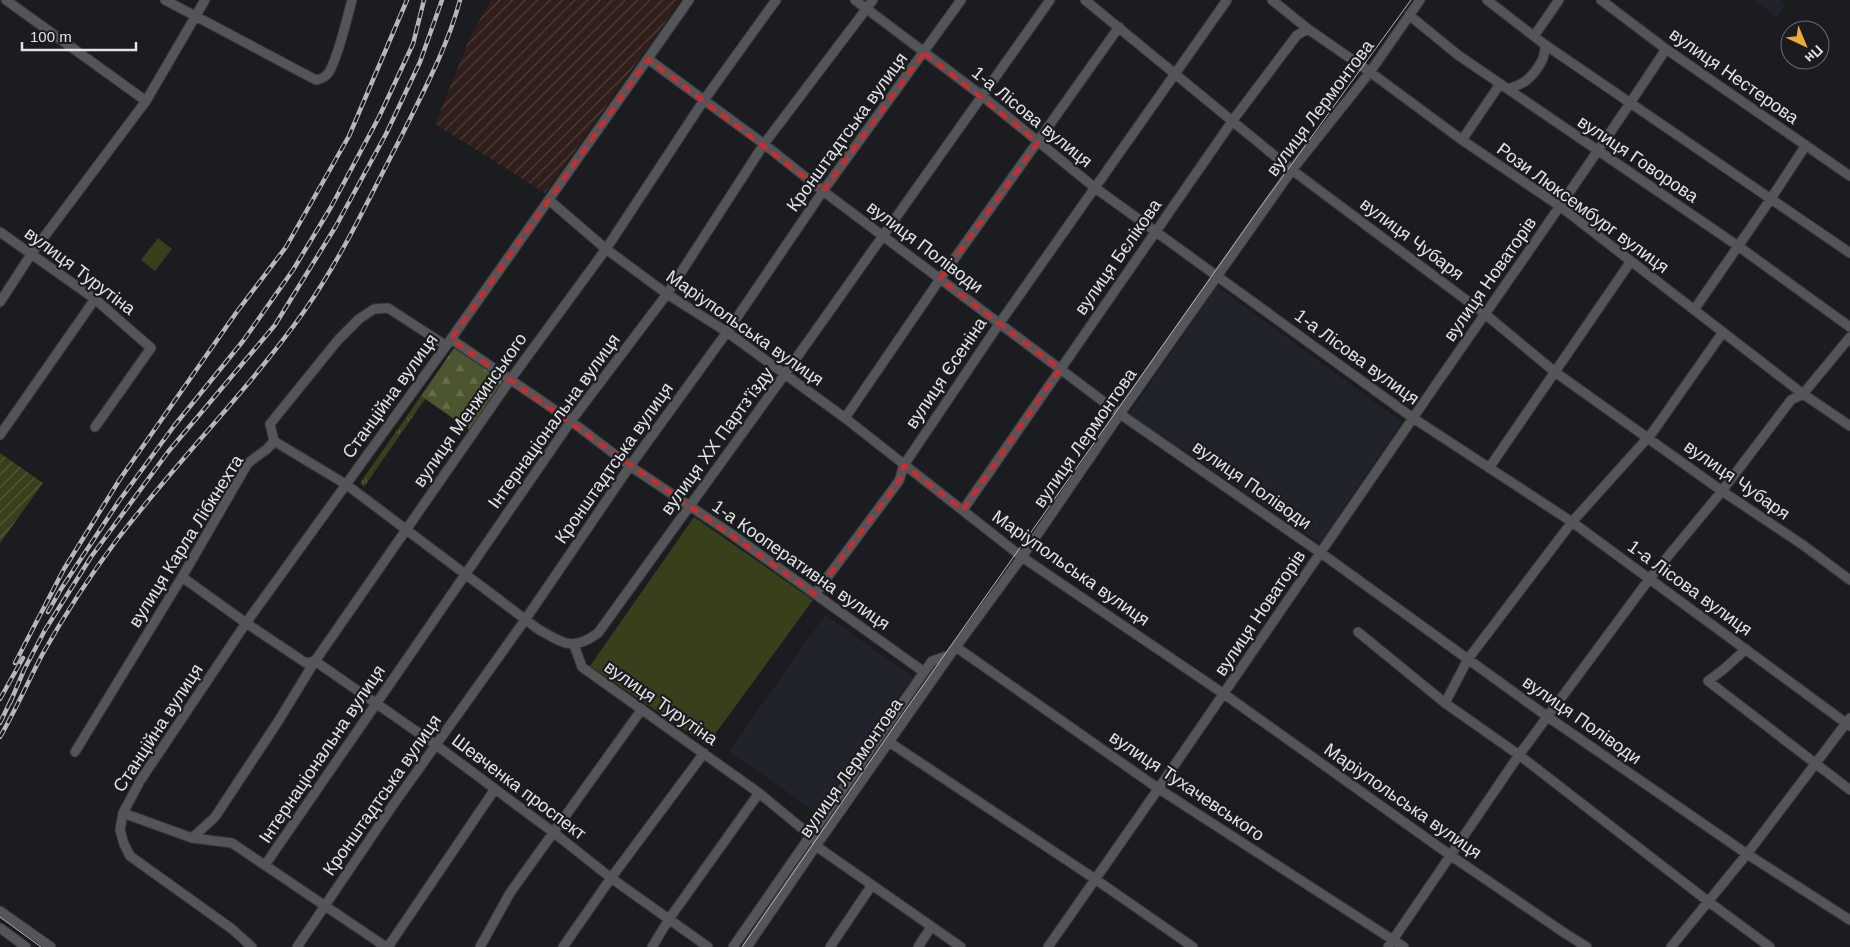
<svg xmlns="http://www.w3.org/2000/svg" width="1850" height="947" viewBox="0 0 1850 947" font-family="Helvetica,sans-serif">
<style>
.industrial{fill:url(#industrial-furrows)}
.built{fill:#20232c}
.grass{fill:url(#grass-tufts)}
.forest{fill:url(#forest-firs)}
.park{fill:#38401b}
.garden{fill:url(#garden-furrows)}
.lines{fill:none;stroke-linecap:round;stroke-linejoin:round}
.minor-casing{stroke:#363739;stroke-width:11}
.minor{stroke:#535559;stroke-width:9}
.tram{stroke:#b6b7b9;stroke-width:1}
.rail-casing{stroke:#b6b7b9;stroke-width:4.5}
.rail{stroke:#1b1c1f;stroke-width:2.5;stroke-dasharray:8;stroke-linecap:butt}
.marked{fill:none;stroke:#d62828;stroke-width:4;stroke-dasharray:10 6;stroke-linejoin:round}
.labels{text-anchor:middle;stroke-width:4.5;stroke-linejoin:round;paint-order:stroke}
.street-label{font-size:18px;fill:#e2e3e5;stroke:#1b1c1f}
</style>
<defs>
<pattern id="industrial-furrows" width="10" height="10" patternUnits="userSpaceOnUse" patternTransform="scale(1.25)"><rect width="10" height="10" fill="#301e1a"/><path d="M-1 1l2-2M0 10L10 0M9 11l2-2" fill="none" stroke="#4e3f3b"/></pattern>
<pattern id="grass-tufts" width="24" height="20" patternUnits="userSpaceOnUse" patternTransform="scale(1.25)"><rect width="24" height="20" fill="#38401b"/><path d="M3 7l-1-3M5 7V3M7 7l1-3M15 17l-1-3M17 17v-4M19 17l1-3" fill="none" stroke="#545b3c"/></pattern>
<pattern id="forest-firs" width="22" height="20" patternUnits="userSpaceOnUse" patternTransform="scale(1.25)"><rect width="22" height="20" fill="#4b552e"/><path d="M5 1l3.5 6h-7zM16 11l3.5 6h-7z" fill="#656d4c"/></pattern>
<pattern id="garden-furrows" width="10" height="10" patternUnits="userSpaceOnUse" patternTransform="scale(1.25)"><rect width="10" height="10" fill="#38401b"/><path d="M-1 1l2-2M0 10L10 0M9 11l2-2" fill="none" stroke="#545b3c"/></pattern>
</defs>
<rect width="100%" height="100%" fill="#1b1c1f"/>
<path class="industrial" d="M491,0H681L545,193L435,124L471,35Z"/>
<path class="built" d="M1753,0H1780L1786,4L1777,17Z
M1217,286L1402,422L1320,543L1129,414Z
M825,615L913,677L817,813L729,751Z"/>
<path class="grass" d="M421,396L425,399L364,487L360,483Z"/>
<path class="forest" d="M454,348L503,381L470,430L421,396Z"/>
<path class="park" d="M158,238L172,249L155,271L141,260Z
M694,517L813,600L707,745L590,666Z"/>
<path class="garden" d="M0,453L43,483L0,543Z"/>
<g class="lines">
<defs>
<path id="minor" d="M6,0L146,101
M165,0L316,80C321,79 326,77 329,72C338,58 347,18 352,0
M855,0L981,95L1094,187L1413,418L1572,522L1850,726
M1085,0L1292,170L1485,314L1555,372L1722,491L1803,545L1850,580
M1272,0L1308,29L1370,72L1462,140L1561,207L1803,394L1850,426
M1487,0L1544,44L1850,253
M1601,0L1666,49L1850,176
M1409,15L1458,55L1738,246L1850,327
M1534,36L1559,0
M648,59L764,144L823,191L1120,414L1321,553L1548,717L1747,854L1850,920
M1508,89C1514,87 1522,84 1527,80C1536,72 1548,56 1544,44
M1462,140L1500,84
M549,200L606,249L667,294L727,332L845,418L1022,557L1224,694L1450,855L1566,934L1587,947
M0,232L95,299L151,348L95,427
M0,302L32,253L146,101L205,0
M1694,310L1770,200L1806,145
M451,339L571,421L630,466L730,533L924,672L932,661L950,655
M845,418L940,279L1119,27
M0,435L95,299
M274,441L347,485L538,629C563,643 572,652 598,633L785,374L1050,0
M1489,468L1631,261
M963,510L1233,120L1297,35L1308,29
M182,577L246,623L306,663L315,661L436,745L553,832L611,878L708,947
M815,594L899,481L904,465L999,324L1227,0
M1358,632L1445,703L1519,755L1709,902L1770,947
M574,645L582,667L759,793L816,840V846L961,947
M956,647L1159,789L1404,947
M1746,649L1724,669L1708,681L1850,790
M1445,703L1468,659L1572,522L1652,433L1723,332
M889,742L1095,879L1193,947
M75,752L182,577L248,463L267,449L274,441L270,424L338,340L359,319L374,309L388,308L445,345
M123,813L192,838L232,843L386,947
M192,838L215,817L279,720L315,661L510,380L606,249L704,100L776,0
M265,865L571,421L667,294L764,144L873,0
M0,911L51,947
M0,928L26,947
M252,947L232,929L130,856L124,844L120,830L123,813L140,781L246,623L451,339L689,0
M297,947L393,805L525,620L630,466L727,332L823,191L961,0
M388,947L495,789
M480,947L510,893L642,709
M563,947L611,878L704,753
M652,947L669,919L759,793
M733,947L924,672
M747,947L816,846L950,655L1022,557L1120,414L1292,170L1370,72L1420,0
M830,947L872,885
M918,947L931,927
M1048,947C1179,760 1308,572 1437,383C1514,272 1592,162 1666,49
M1388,947L1519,755L1650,578L1722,491L1791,400L1803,394L1850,337
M1671,947L1747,854L1850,718"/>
</defs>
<use href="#minor" class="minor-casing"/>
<use href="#minor" class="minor"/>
<path class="tram" d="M0,917L41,947
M742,947L902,715L1259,209L1411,0"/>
<defs>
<path id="rail" d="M48,612L61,589L119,501L174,426L243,341L293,270L331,207L379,117L413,44L424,0
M15,663L64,569L120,479L236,313L286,247L349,136L407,0
M0,699L23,658
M10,703L24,670L45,630L91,557L168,452L275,325L336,226L386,134L420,62L442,0
M0,723L12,698
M0,737C15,711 28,682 42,655C64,616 89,577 116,541C176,462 248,391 305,310C342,257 369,198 399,141C421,96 447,49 460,0"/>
</defs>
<use href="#rail" class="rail-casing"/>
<use href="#rail" class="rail"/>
</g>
<path class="marked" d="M924,53L1038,142L940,279L1060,369L963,510L904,465L899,481L815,594L451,339L648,59L823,191Z"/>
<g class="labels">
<g class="street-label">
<text transform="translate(1734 76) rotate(35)" y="6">вулиця Нестерова</text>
<text transform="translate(1320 108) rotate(-53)" y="6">вулиця Лермонтова</text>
<text transform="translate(1032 117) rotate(39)" y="6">1-а Лісова вулиця</text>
<text transform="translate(847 132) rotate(-54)" y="6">Кронштадтська вулиця</text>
<text transform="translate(1638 159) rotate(34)" y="6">вулиця Говорова</text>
<text transform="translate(1583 208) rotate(36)" y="6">Рози Люксембург вулиця</text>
<text transform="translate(1412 239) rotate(37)" y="6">вулиця Чубаря</text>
<text transform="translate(925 247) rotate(37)" y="6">вулиця Поліводи</text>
<text transform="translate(1118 257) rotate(-55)" y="6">вулиця Бєлікова</text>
<text transform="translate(80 271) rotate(37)" y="6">вулиця Турутіна</text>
<text transform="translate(1490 279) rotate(-55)" y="6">вулиця Новаторів</text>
<text transform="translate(745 328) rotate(35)" y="6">Маріупольська вулиця</text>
<text transform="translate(1357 357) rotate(36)" y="6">1-а Лісова вулиця</text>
<text transform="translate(946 373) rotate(-56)" y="6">вулиця Єсеніна</text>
<text transform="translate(390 396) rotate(-54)" y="6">Станційна вулиця</text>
<text transform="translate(470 410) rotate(-55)" y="6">вулиця Менжинського</text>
<text transform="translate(554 421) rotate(-54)" y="6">Інтернаціональна вулиця</text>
<text transform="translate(1085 438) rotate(-55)" y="6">вулиця Лермонтова</text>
<text transform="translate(717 441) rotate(-54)" y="6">вулиця XX Партз'їзду</text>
<text transform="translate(614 463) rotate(-55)" y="6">Кронштадтська вулиця</text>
<text transform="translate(1737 480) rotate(35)" y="6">вулиця Чубаря</text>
<text transform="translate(1252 485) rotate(35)" y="6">вулиця Поліводи</text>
<text transform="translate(186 541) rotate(-58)" y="6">вулиця Карла Лібкнехта</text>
<text transform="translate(801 565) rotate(35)" y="6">1-а Кооперативна вулиця</text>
<text transform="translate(1071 568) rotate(35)" y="6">Маріупольська вулиця</text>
<text transform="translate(1690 588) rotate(36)" y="6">1-а Лісова вулиця</text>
<text transform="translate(1260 613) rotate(-56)" y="6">вулиця Новаторів</text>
<text transform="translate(661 703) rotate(35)" y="6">вулиця Турутіна</text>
<text transform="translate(1582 720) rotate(35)" y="6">вулиця Поліводи</text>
<text transform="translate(158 728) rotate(-57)" y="6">Станційна вулиця</text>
<text transform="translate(322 754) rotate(-56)" y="6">Інтернаціональна вулиця</text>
<text transform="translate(851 768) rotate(-55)" y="6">вулиця Лермонтова</text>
<text transform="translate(1187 786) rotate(34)" y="6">вулиця Тухачевського</text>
<text transform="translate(519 787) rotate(37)" y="6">Шевченка проспект</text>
<text transform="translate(382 795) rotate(-55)" y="6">Кронштадтська вулиця</text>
<text transform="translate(1403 801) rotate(35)" y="6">Маріупольська вулиця</text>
</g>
</g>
<g transform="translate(1805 45) rotate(136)"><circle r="24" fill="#1b1c1f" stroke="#6b6c6e"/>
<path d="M0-4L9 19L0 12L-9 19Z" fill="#eea83c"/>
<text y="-8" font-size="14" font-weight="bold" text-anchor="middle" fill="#e2e3e5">Пн</text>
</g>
<path d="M22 42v8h114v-8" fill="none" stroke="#e2e3e5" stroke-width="2.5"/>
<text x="30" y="42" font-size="15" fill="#e2e3e5" stroke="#1b1c1f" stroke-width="4" paint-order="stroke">100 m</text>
</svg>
